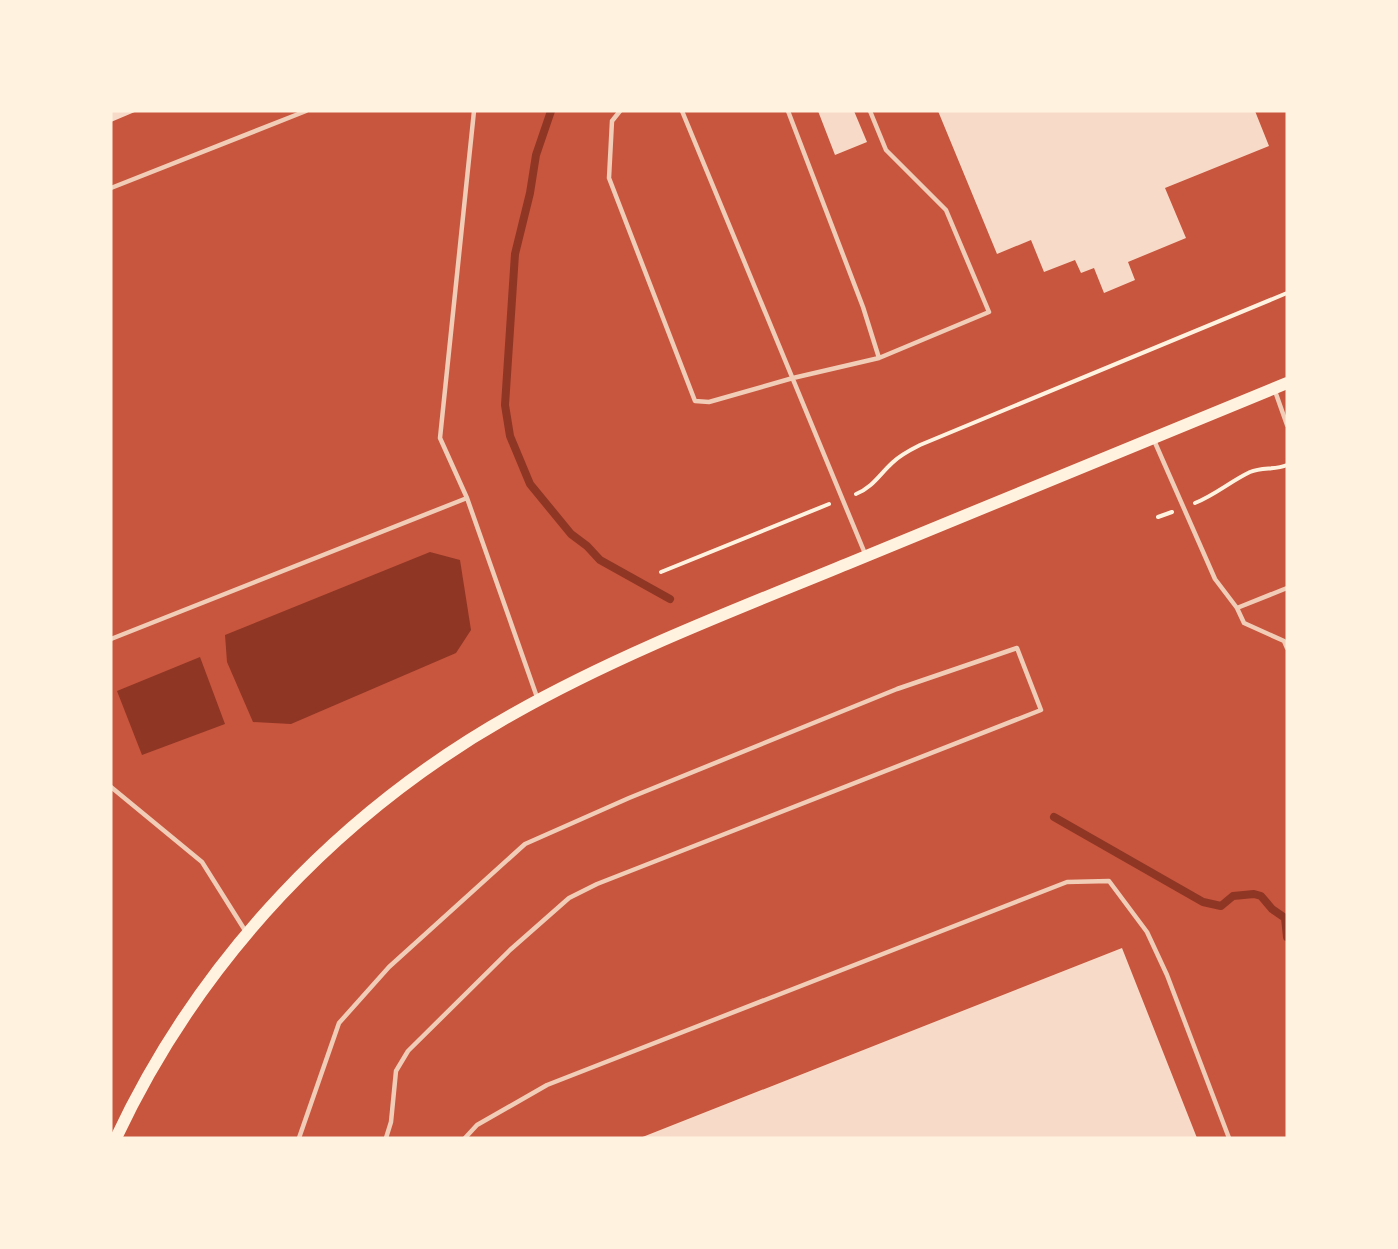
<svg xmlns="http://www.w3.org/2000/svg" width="1398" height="1249" viewBox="0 0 1398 1249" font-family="'Fira Sans',sans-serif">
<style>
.water{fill:#8f3625}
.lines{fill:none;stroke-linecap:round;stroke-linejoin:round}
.stream{stroke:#8f3625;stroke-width:8}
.building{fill:#f7dbc8}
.path{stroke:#fff3e0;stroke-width:4}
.service{stroke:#f1ccb7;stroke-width:4.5}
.secondary{stroke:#fff3e0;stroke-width:12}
</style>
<rect width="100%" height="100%" fill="#c8553d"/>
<path class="water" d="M430,552L460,560L471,630L456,653L291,724L253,722L227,662L225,635Z
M200,657L225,724L142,755L117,691Z"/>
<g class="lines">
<path class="stream" d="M551,111L536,155L530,193L515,254L505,405L510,436L530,484L571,534L587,546L600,560L670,599
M1054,817L1203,902L1221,906L1233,896L1254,894L1261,896L1272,909L1285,918L1287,937"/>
</g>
<path class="building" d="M111,111H137L111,122Z
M818,111H854L867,142L835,155Z
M938,111H1255L1269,146L1165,188L1186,238L1128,262L1135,280L1104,293L1094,268L1081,273L1075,260L1044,272L1031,240L997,254Z
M1122,948L1197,1138H640Z"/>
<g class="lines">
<path class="path" d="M856,494C872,488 880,474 892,463C900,455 910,450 920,445L1287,293
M1195,503C1215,495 1231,481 1250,472C1262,467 1275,470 1287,465
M1158,517L1172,512
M661,572L829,504"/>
<path class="service" d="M474,111L440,438L467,498L538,700
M620,111L612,121L609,178L695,401L709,402L793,378L879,358
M682,111L866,556
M788,111L863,307L879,358L989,312L946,210L886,150L870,111
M111,188L306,111
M1275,391L1287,425
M1153,438L1215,579L1237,608L1244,623L1284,641L1287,648
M1237,608L1287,588
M111,639L467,498
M111,787L202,862L246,932
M299,1138L339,1023L389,967L525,844L629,798L897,689L1017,648L1041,710L597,884L569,898L510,950L408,1051L396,1071L391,1122L386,1138
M465,1138L477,1125L547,1085L1067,882L1109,881L1147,932L1167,975L1229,1138"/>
<path class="secondary" d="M116,1138C200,959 340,811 513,714C619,654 735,610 847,564C994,503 1141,443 1287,383"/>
</g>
<rect width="1398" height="1249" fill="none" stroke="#fff3e0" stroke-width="225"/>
</svg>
